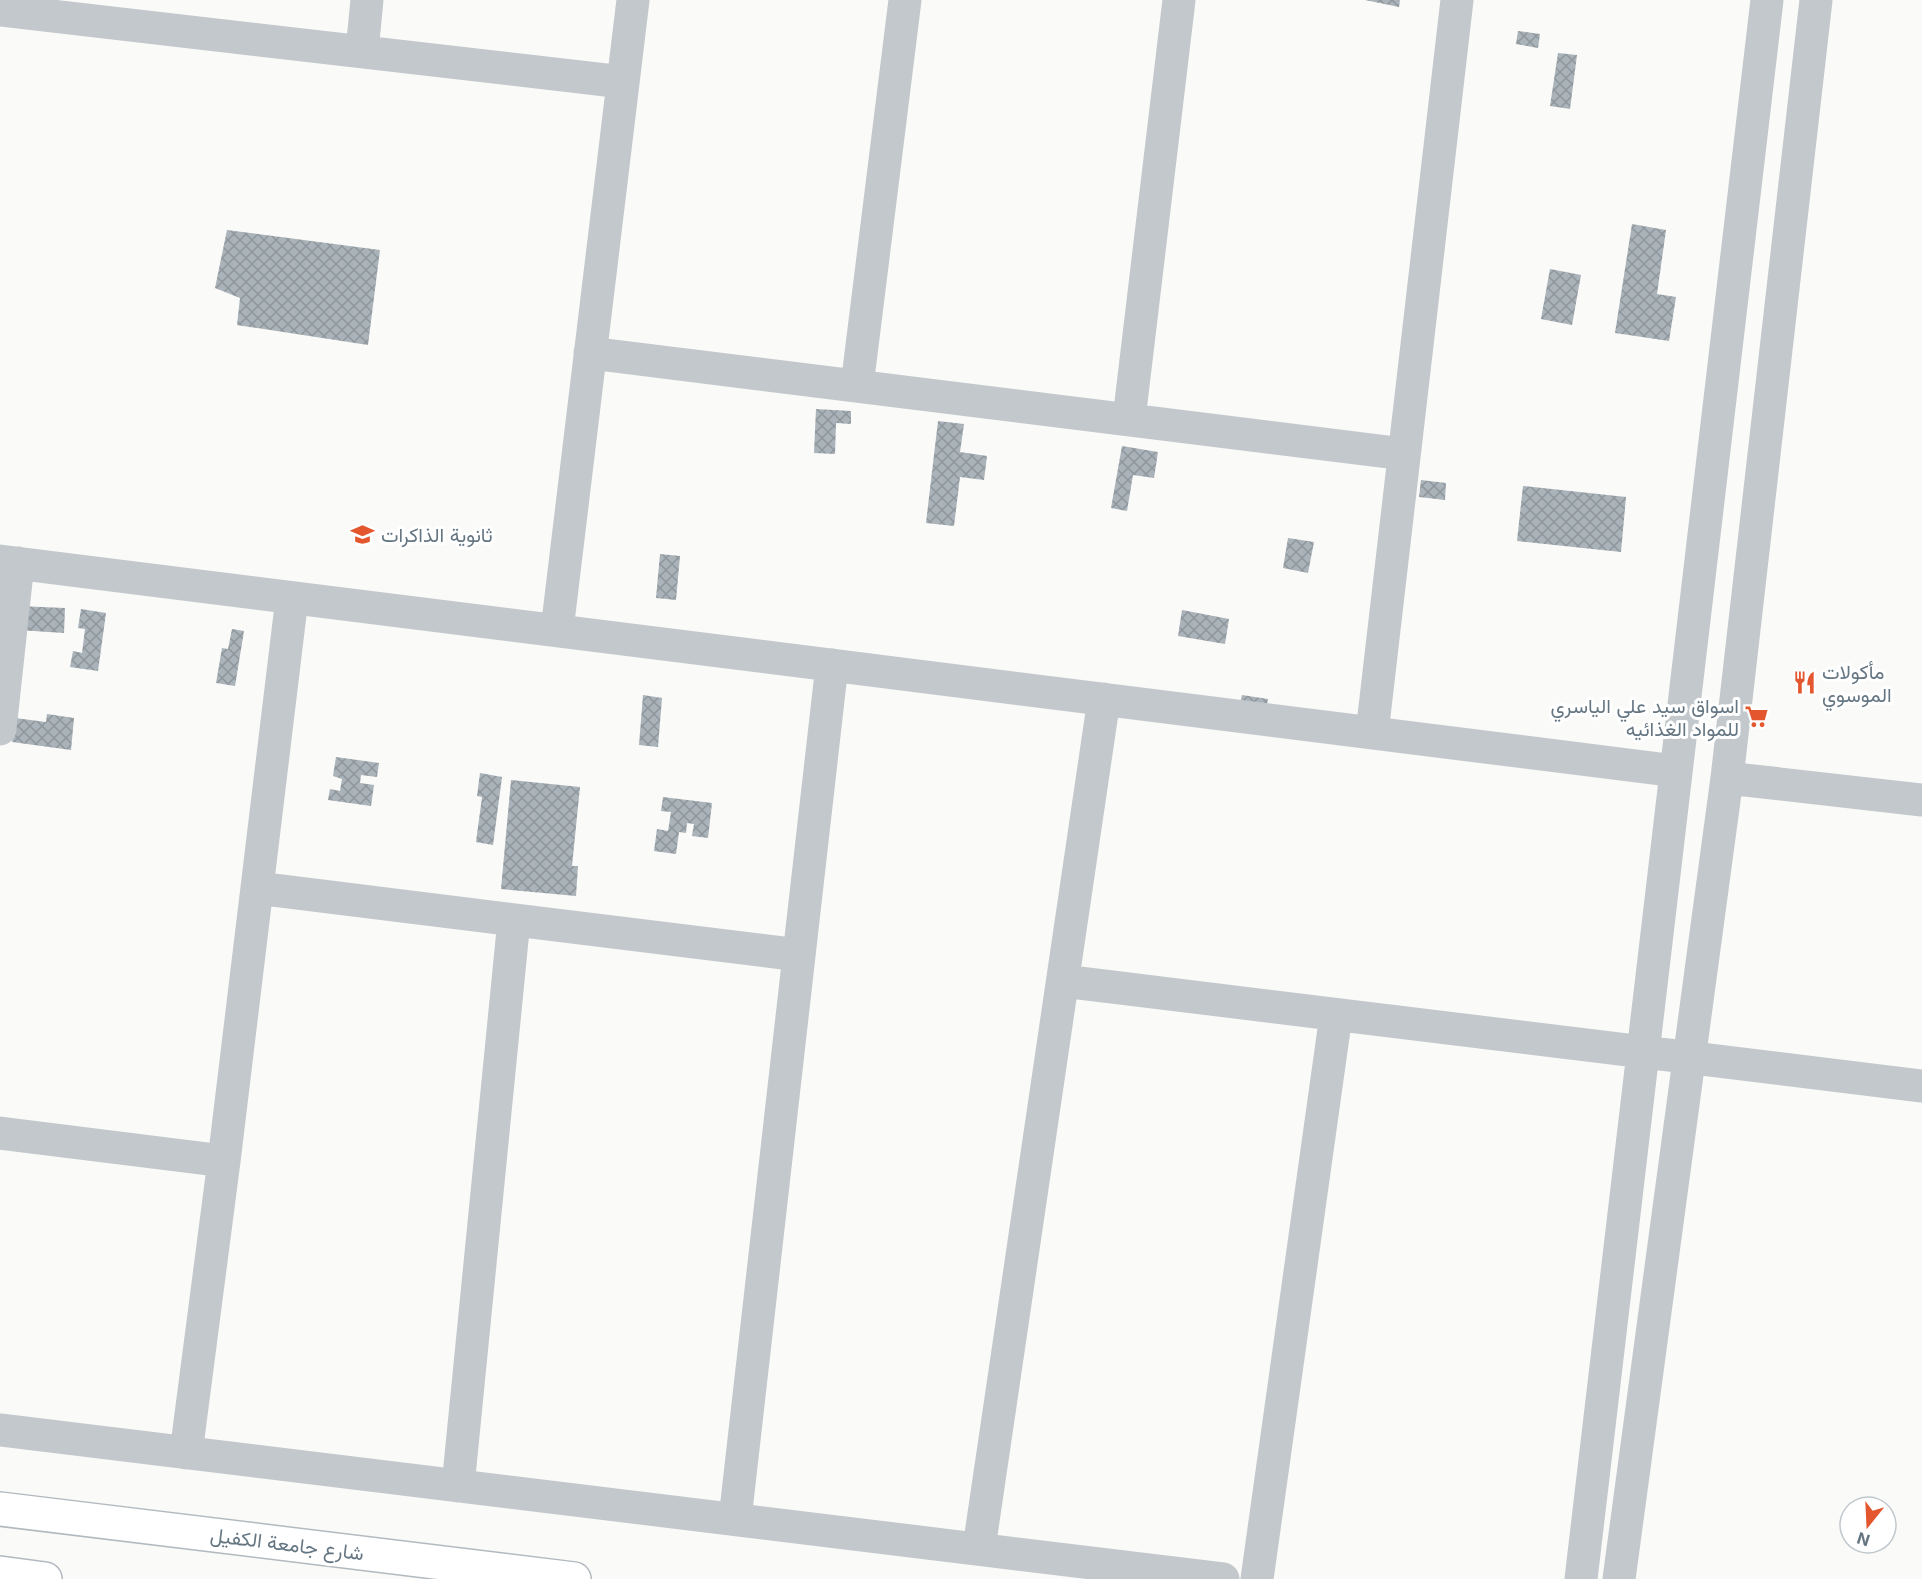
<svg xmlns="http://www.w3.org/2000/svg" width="1922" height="1579" viewBox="0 0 1922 1579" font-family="Inter,Vazirmatn,sans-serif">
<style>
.building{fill:url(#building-cross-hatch)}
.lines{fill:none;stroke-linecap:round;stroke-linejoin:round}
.secondary-casing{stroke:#b3babf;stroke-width:36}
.street{stroke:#c3c8cc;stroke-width:33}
.secondary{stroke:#fff;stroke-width:33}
.labels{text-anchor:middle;stroke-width:6;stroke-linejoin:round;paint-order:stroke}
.poi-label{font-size:20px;fill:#657683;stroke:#fff;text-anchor:start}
.street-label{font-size:20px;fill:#657683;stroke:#fff}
</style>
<defs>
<pattern id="building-cross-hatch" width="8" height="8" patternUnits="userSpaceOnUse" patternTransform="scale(1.5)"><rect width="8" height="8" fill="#aab3b9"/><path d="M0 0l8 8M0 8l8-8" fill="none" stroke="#8e969c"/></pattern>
</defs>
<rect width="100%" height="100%" fill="#fafaf8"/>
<path class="building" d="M1365,0H1400L1399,7Z
M1518,31L1540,34L1538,48L1516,44Z
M1558,53L1577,55L1570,109L1550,106Z
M1632,224L1666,230L1657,294L1676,297L1669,341L1615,333Z
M227,230L380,250L368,345L237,325L240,298L215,288Z
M1550,269L1581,275L1572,325L1541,319Z
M816,409L851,411V424L836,423L835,454L814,453Z
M938,421L964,424L960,452L987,456L984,480L960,477L954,526L926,523Z
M1122,446L1158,452L1154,478L1133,475L1127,511L1111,508Z
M1421,480L1446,483L1445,500L1419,497Z
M1523,486L1626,497L1621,552L1517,541Z
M1288,538L1314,542L1308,573L1283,568Z
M660,554L680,556L676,600L656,598Z
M19,606L65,608L64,633L18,630Z
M81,609L106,613L98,671L70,667L73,651L82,653L85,629L78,628Z
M1182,610L1229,619L1225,644L1178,636Z
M232,629L244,631L235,686L216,683L222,648L228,649Z
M643,695L662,698L658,747L639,745Z
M1242,695L1268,699L1266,709L1240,704Z
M47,714L74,718L71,750L12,742L15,718L46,722Z
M336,757L379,763L377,777L361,775L360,783L374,785L371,806L328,800L330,789L340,791L342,779L333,776Z
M480,773L502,777L493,845L476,842L482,797L477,796Z
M511,780L580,787L572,866H578L576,896L501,889Z
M663,797L712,803L708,838L692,836L694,824L687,823L686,833L679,832L676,854L654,851L657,829L668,831L671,812L661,811Z"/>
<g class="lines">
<defs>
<path id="secondary" d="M0,1509L574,1579
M0,1573L45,1579"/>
</defs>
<use href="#secondary" class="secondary-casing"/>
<path class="street" d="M0,10L623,82
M362,51L367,0
M590,353L1404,454
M857,386L905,0
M1129,419L1179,0
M0,561L1676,771
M557,630L633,0
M0,729L18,563
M1372,733L1457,0
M1727,778L1922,800
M257,888L799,955
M1063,981L1922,1086
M0,1133L224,1161
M0,1430L1223,1579
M186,1453L224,1161L292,598
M458,1486L514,920
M735,1519L832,665
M979,1548L1104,699
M1257,1579L1336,1015
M1581,1579L1767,0
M1619,1579L1727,778L1816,0"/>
<use href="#secondary" class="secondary"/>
</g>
<defs>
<symbol id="school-bare" viewBox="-9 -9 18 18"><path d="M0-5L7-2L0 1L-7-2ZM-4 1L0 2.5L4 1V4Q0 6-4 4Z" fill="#e4572e" stroke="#fff" stroke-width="2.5" paint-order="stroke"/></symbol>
<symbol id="restaurant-bare" viewBox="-9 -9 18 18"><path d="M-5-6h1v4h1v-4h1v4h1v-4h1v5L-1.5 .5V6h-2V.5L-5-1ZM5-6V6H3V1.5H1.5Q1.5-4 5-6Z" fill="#e4572e" stroke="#fff" stroke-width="2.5" paint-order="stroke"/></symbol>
<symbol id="supermarket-bare" viewBox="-9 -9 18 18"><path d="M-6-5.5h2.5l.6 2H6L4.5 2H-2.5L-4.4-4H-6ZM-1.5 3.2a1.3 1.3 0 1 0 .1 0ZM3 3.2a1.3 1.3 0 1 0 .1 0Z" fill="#e4572e" stroke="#fff" stroke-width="2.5" paint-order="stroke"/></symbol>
</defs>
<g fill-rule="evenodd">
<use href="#school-bare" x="346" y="518" width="33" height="33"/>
<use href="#restaurant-bare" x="1788" y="666" width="33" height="33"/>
<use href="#supermarket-bare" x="1740" y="700" width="33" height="33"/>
</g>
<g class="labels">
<g class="poi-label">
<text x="381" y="542">ثانوية الذاكرات</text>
<text x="1822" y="679">مأكولات<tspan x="1822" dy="23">الموسوي</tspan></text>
<text x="1739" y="713" text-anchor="end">اسواق سيد علي الياسري<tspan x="1739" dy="23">للمواد الغذائيه</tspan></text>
</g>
<g class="street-label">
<text transform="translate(287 1544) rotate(7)" y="7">شارع جامعة الكفيل</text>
</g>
</g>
<g transform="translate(1868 1525) rotate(198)"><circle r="28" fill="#ffffff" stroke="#c1c8cd" stroke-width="1.5"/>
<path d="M0-4.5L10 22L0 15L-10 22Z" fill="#e4572e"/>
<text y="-9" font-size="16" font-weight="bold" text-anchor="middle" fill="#657683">N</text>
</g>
</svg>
